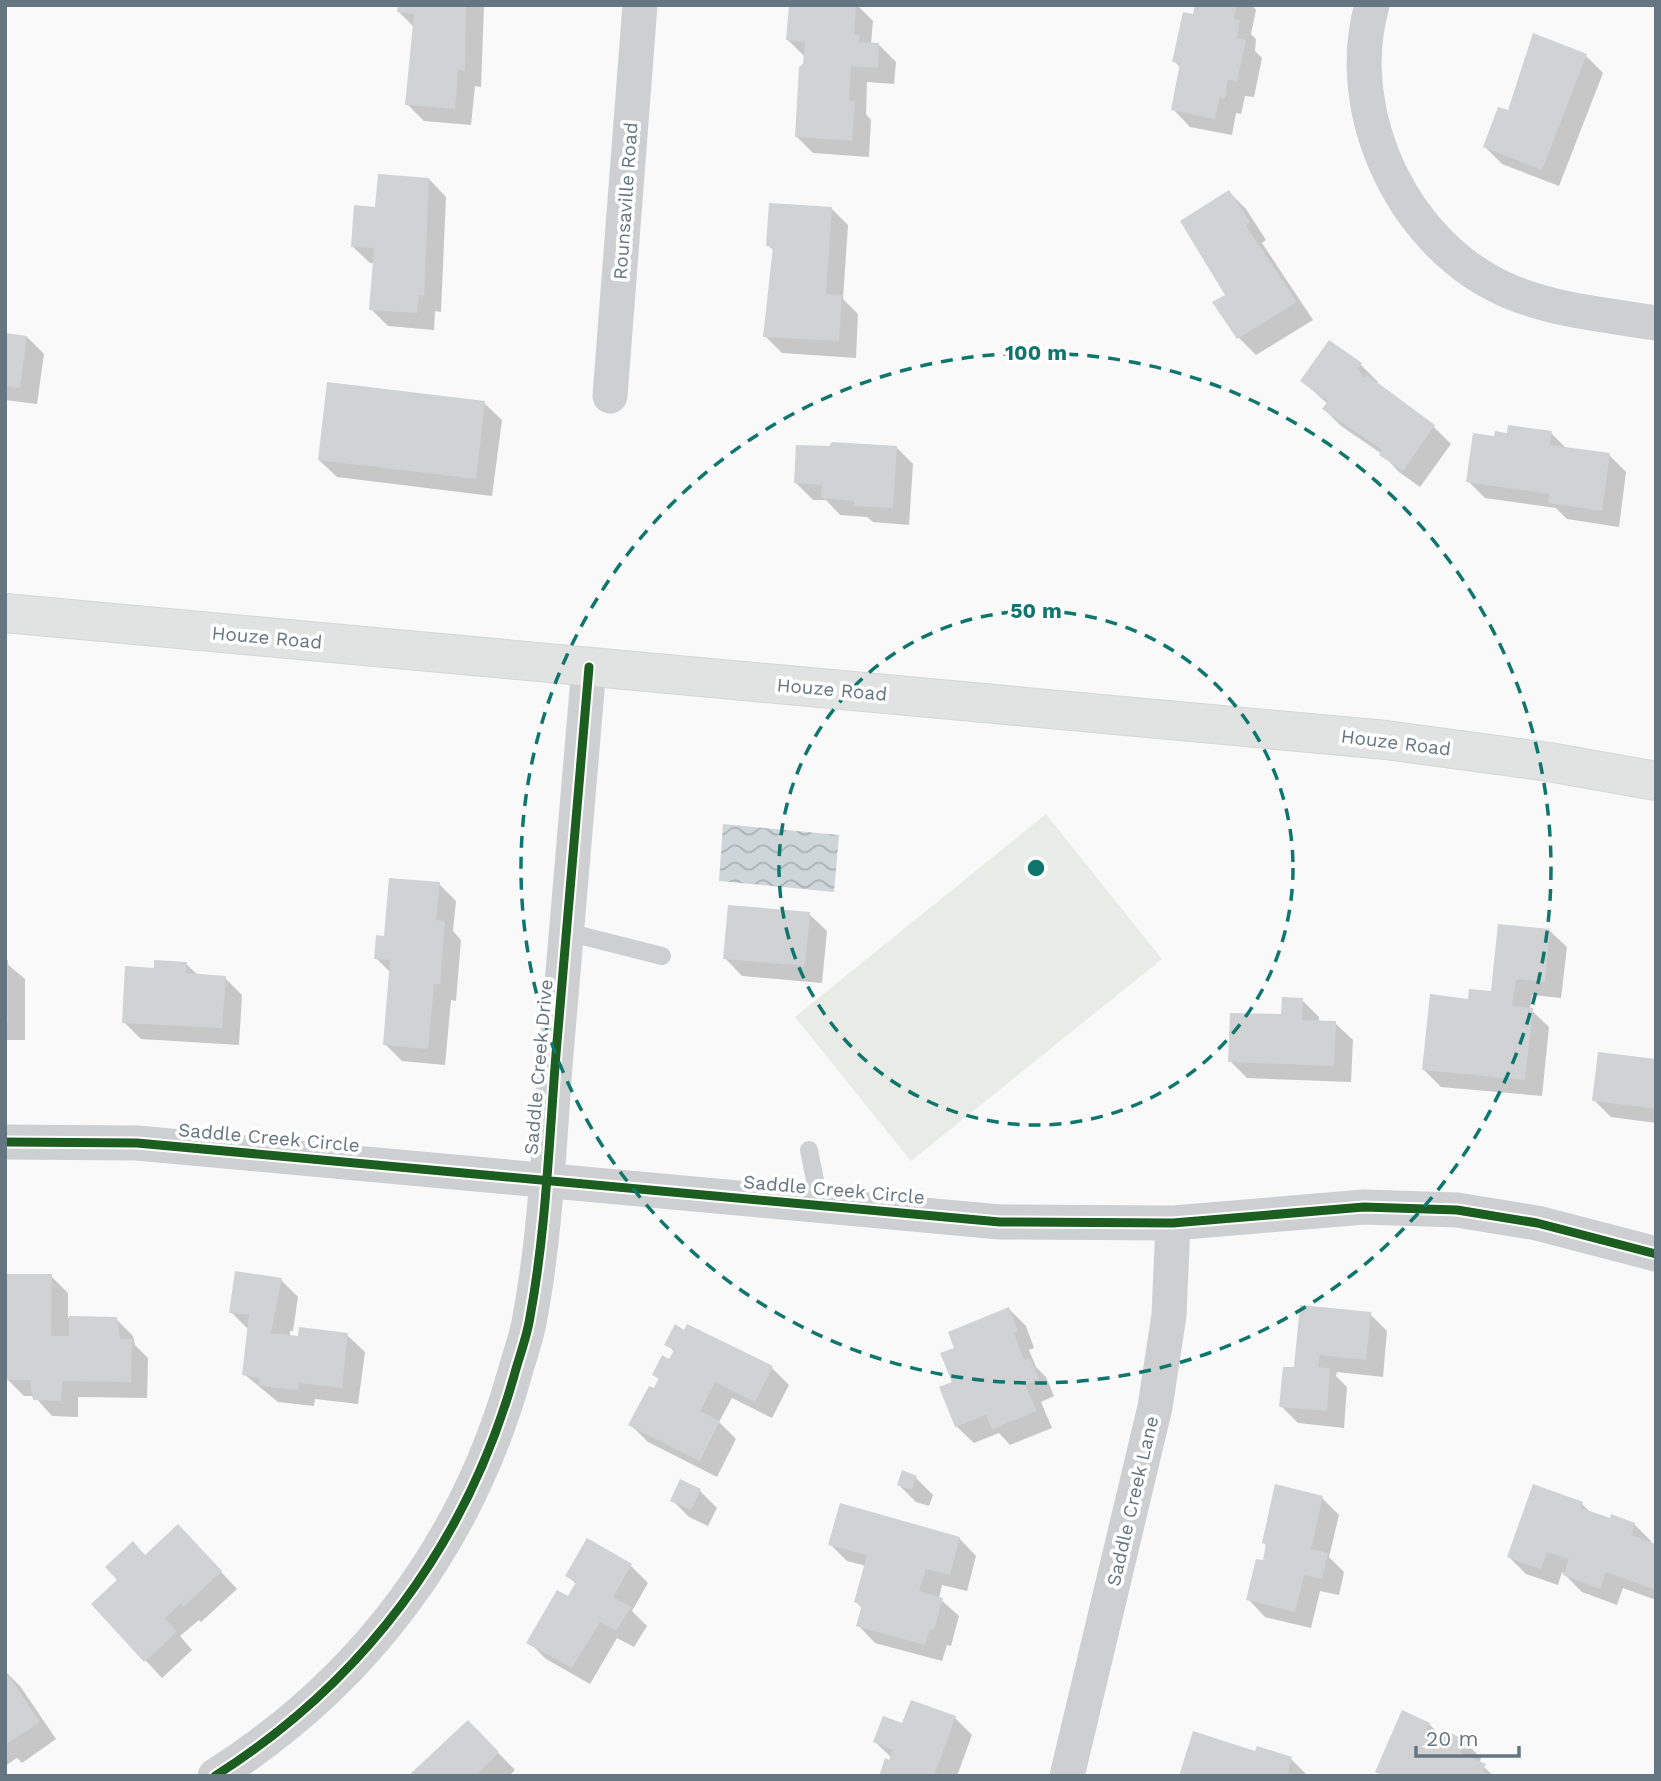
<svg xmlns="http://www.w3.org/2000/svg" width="1661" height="1781" viewBox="0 0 1661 1781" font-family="'Work Sans',sans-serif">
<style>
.park{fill:#e8ebe6}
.water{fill:url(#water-waves)}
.shadow{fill:#0003}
.building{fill:#d0d2d3}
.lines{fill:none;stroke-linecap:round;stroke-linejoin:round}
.primary-casing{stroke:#d5d6d7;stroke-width:40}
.lane{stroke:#cecfd0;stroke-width:18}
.street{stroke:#cecfd0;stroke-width:35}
.primary{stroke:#e1e2e2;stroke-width:38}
.cycleway-casing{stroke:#fff;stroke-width:13}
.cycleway{stroke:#1b5e20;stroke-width:9}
.ring{fill:none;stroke:#0f766e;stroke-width:3.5;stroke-dasharray:12 9}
.labels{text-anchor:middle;stroke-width:7;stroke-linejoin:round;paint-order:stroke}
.street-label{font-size:19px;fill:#657683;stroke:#fff}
.centre{fill:#0f766e;stroke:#fff;stroke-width:3.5}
.ring-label{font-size:21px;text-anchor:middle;font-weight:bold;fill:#0f766e;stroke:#fff;stroke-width:7;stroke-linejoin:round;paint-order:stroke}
</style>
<defs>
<pattern id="water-waves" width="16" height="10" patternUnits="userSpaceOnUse" patternTransform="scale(1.75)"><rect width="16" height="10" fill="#ced6d9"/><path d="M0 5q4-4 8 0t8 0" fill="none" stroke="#abb2b5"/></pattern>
</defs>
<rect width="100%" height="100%" fill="#f9f9f9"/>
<path class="park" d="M1046,814L1162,959L911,1161L795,1017Z"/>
<path class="water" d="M723,824L839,835L834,892L719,881Z"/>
<path class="shadow" d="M399,5H484L481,87L475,86L471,125L424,121L407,104L414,27L399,12Z
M790,5H857L873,21L871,44L879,45L896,62L894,84L867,82L866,114L871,120L869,157L813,153L796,136L805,57L788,40Z
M1197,5H1252L1256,10L1251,34L1256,39L1255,51L1262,58L1254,97L1245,96L1241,114L1236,113L1232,135L1190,127L1173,109L1181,68L1174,61Z
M1586,56L1603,73L1559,186L1502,164L1485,147Z
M429,179L446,197L441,312L435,311L434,330L388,326L371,309L375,263H370L352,246L376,208Z
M1229,192L1246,209L1266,240L1262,243L1313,320L1256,355L1239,338L1215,303L1227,295Z
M831,208L848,225L843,299L858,314L856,358L782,353L765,336L774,251L768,245Z
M5,334L27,337L44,354L37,404L5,400V404Z
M1361,365L1378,382L1376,384L1434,427L1451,444L1420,487L1399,472L1382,454L1341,426L1324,409L1328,404L1302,381Z
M484,403L502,420L492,496L337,477L319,460Z
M1551,433L1567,449L1609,455L1626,472L1619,527L1567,519L1556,508L1485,498L1468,481L1496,438L1509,434Z
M896,447L913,464L909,525L873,522L867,517L840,515L826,500H813L796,483Z
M439,884L456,901L453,931L461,940L456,1001L451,1000L445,1065L402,1061L385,1044L391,973L376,958L385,938Z
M809,914L827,931L822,983L742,976L725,958Z
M1549,930L1567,947L1561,998L1532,995L1530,1009L1549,1027L1542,1096L1441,1087L1424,1070L1470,1000L1492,993Z
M5,962L25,979V1040H5Z
M186,964L199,976L225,978L242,995L239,1045L141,1039L124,1022L156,970Z
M1302,1000L1319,1017V1022L1335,1023L1353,1040L1351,1082L1247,1078L1230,1061Z
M1656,1060V1123L1611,1117L1594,1100Z
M51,1276L68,1293V1318L116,1319L133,1336L135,1345L148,1358L147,1398L78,1397V1417L52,1416L34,1396H24L7,1379Z
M281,1280L298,1297L293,1331H290V1337L347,1335L365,1352L358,1404L315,1399L314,1406L278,1402L244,1374L249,1330L231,1312Z
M1009,1309L1026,1326L1034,1348L1029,1350L1036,1367L1046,1377L1054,1396L1041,1402L1052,1428L1010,1445L999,1433L974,1443L956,1426V1349Z
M1370,1314L1387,1331L1383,1377L1337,1372L1336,1376L1347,1387L1344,1428L1298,1423L1281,1406L1296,1369Z
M667,1344L772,1368L789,1385L772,1418L732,1398L719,1422L736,1439L717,1477L648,1442L631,1425L660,1380L654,1375L670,1361L675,1353Z
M916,1478L933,1495L929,1506L916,1502L899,1485Z
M700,1491L717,1508L708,1526L689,1517L672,1500Z
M1322,1498L1339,1515L1329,1557L1344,1572L1339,1595L1320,1591L1311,1628L1265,1617L1248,1599L1264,1562L1267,1547L1264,1543Z
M1582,1504L1592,1514L1634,1524L1651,1541L1650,1544L1656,1546V1600L1623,1588L1617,1605L1582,1592L1562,1572L1558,1585L1526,1574L1509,1557Z
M959,1538L976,1556L967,1591L942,1585L939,1598L959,1616L951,1646L947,1645L942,1661L875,1643L858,1625L863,1609L856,1602L866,1566L847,1561L830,1544Z
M588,1540L631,1566L648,1583L632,1611L647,1626L634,1647L617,1638L590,1684L546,1659L529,1642L569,1598L576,1584L567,1575Z
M195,1544L237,1589L201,1622L199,1620L180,1636L192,1650L162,1678L93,1604L146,1556Z
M5,1671L20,1686L56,1739L22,1763L17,1758L5,1766Z
M955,1718L972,1735L957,1776H880L892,1758L875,1742L903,1725Z
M468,1722L515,1770L509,1776H410Z
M1429,1724L1441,1736L1464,1741L1481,1758L1479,1763L1494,1776H1382L1377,1771Z
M1256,1753L1291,1759L1308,1776H1180Z"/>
<path class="building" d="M398,5H466L465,71L458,70L455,109L405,105L414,14L397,12Z
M789,5H856L854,35L860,36L859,42L879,43L878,68L851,66L849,101H855L852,141L795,137L799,67L803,64L805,42L786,40Z
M1195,5H1237L1234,19L1240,20L1237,38L1246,40L1237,81L1228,80L1225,98L1220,97L1215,119L1171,110L1180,63L1172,62L1183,12L1193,14Z
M1533,33L1587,54L1542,170L1483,147L1498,107L1508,110Z
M378,174L429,178L424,296L419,295L417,313L369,310L374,248L351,247L354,205L375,207Z
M1229,190L1250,222L1246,226L1297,302L1237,339L1212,302L1225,295L1180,221Z
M769,203L832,207L826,294L842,295L839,341L763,337L773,247L766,246Z
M5,333L27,336L20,388L5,386Z
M1329,340L1362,363L1358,369L1364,378L1367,375L1435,425L1403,471L1379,455L1382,450L1322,409L1328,401L1300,381Z
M327,382L485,401L476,479L318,460Z
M1508,425L1552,431L1550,445L1610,453L1602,511L1548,503L1549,494L1466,482L1473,433L1494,436L1495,431L1507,433Z
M832,442L897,446L893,508L854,506V501L821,498L822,485L794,483L796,445L829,446Z
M389,878L440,882L436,920L445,921L440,984H434L428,1049L383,1045L390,960L374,959L376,935L384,936Z
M728,905L810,912L805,966L723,959Z
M1498,924L1550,929L1545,982L1516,979L1512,1006L1533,1008L1525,1080L1422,1070L1430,994L1468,999L1469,989L1491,991Z
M5,960H8V1023H5Z
M154,960L187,962L186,973L226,976L222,1028L122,1023L125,966L154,968Z
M1282,997L1303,998L1302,1020L1336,1021L1334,1066L1228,1062L1230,1013L1281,1014Z
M1598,1052L1656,1059V1109L1592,1101Z
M235,1271L282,1278L271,1333L298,1336L299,1327L348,1333L342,1388L299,1383L298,1390L259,1386L260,1378L242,1375L249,1315L229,1313Z
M7,1274H52L51,1336H69V1316L117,1317L120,1339H132L131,1382L62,1381L61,1401L33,1400L30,1380H5Z
M1300,1305L1371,1312L1366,1360L1320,1355L1318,1367L1330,1368L1327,1411L1279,1407L1283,1367H1294Z
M1009,1307L1018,1331L1014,1333L1024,1360L1030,1358L1039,1379L1025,1385L1037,1411L992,1429L986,1415L955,1427L939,1387L952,1382L940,1353L954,1348L948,1332Z
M675,1324L684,1330L687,1324L773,1366L755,1402L715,1382L700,1411L720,1421L700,1461L628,1425L649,1386L654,1388L659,1378L652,1375L662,1355L669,1359L674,1350L664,1345Z
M902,1470L917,1476L912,1490L897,1485Z
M680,1479L701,1489L691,1510L670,1501Z
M1275,1484L1323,1496L1311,1549L1328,1553L1322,1579L1304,1575L1295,1612L1246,1600L1256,1559L1263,1560L1266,1544L1262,1543Z
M1533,1484L1583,1502L1581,1508L1610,1518L1611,1514L1635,1523L1631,1535L1656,1544V1590L1606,1572L1600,1589L1563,1575L1569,1559L1547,1552L1541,1569L1507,1557Z
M840,1503L960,1537L950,1575L926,1569L919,1591L943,1598L934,1630L930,1629L925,1645L856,1626L862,1605L854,1602L867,1555L828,1545Z
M178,1524L222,1571L183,1607L181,1603L165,1618L177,1632L144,1662L91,1604L117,1580L105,1567L133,1541L145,1555Z
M587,1538L632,1564L613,1597L631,1607L616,1631L600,1622L572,1668L526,1643L557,1590L568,1596L576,1582L565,1576Z
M5,1670L40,1722L5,1745Z
M911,1700L956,1716L934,1776H879L885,1758L889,1760L893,1750L873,1742L883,1716L902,1723Z
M1402,1710L1430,1723L1425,1735L1437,1741L1443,1729L1465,1740L1460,1753L1486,1764L1482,1771L1493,1776H1383L1375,1772Z
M468,1720L499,1752L476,1776H408Z
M1193,1731L1255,1751L1257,1746L1292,1757L1287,1776H1179Z"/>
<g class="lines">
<defs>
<path id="primary" d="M5,613L1386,740L1549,762L1656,781"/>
</defs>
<use href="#primary" class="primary-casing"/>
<path class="lane" d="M567,932L662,956
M809,1150L820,1206"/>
<path class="street" d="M1372,5C1341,115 1405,248 1511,292C1557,311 1607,315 1656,323
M610,396L640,5
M5,1142L137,1143L1000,1222L1173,1223L1364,1207L1457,1210L1537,1223L1656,1254
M215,1776C363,1682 466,1545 514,1376C519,1357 527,1337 530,1317C546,1231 549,1141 556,1054C567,925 578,796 589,667
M1067,1776L1155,1407L1169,1315L1173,1223"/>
<use href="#primary" class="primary"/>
<defs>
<path id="cycleway" d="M5,1142L137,1143L1000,1222L1173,1223L1364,1207L1457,1210L1537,1223L1656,1254
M215,1776C363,1682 466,1545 514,1376C519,1357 527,1337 530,1317C546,1231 549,1141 556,1054C567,925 578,796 589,667"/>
</defs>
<use href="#cycleway" class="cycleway-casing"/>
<use href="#cycleway" class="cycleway"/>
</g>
<g class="ring">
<circle cx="1036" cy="868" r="257"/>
<circle cx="1036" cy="868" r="515"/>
</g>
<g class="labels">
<g class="street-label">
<text transform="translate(625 201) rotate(-86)" y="7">Rounsaville Road</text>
<text transform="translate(267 637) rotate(5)" y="7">Houze Road</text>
<text transform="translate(832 689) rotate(5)" y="7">Houze Road</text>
<text transform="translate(1396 742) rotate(7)" y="7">Houze Road</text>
<text transform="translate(538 1067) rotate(-85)" y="7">Saddle Creek Drive</text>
<text transform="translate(269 1137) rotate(5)" y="7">Saddle Creek Circle</text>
<text transform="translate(834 1189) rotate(5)" y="7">Saddle Creek Circle</text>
<text transform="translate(1132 1501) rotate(-77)" y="7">Saddle Creek Lane</text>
</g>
</g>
<circle cx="1036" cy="868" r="10" class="centre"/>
<g class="ring-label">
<text x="1036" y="360">100 m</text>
<text x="1036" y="618">50 m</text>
</g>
<rect width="1661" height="1781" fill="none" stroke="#657683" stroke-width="14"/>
<path d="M1416 1746v10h103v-10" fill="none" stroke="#657683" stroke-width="3.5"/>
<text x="1426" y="1746" font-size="21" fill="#657683" stroke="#ffffff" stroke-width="5" paint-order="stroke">20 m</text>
</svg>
